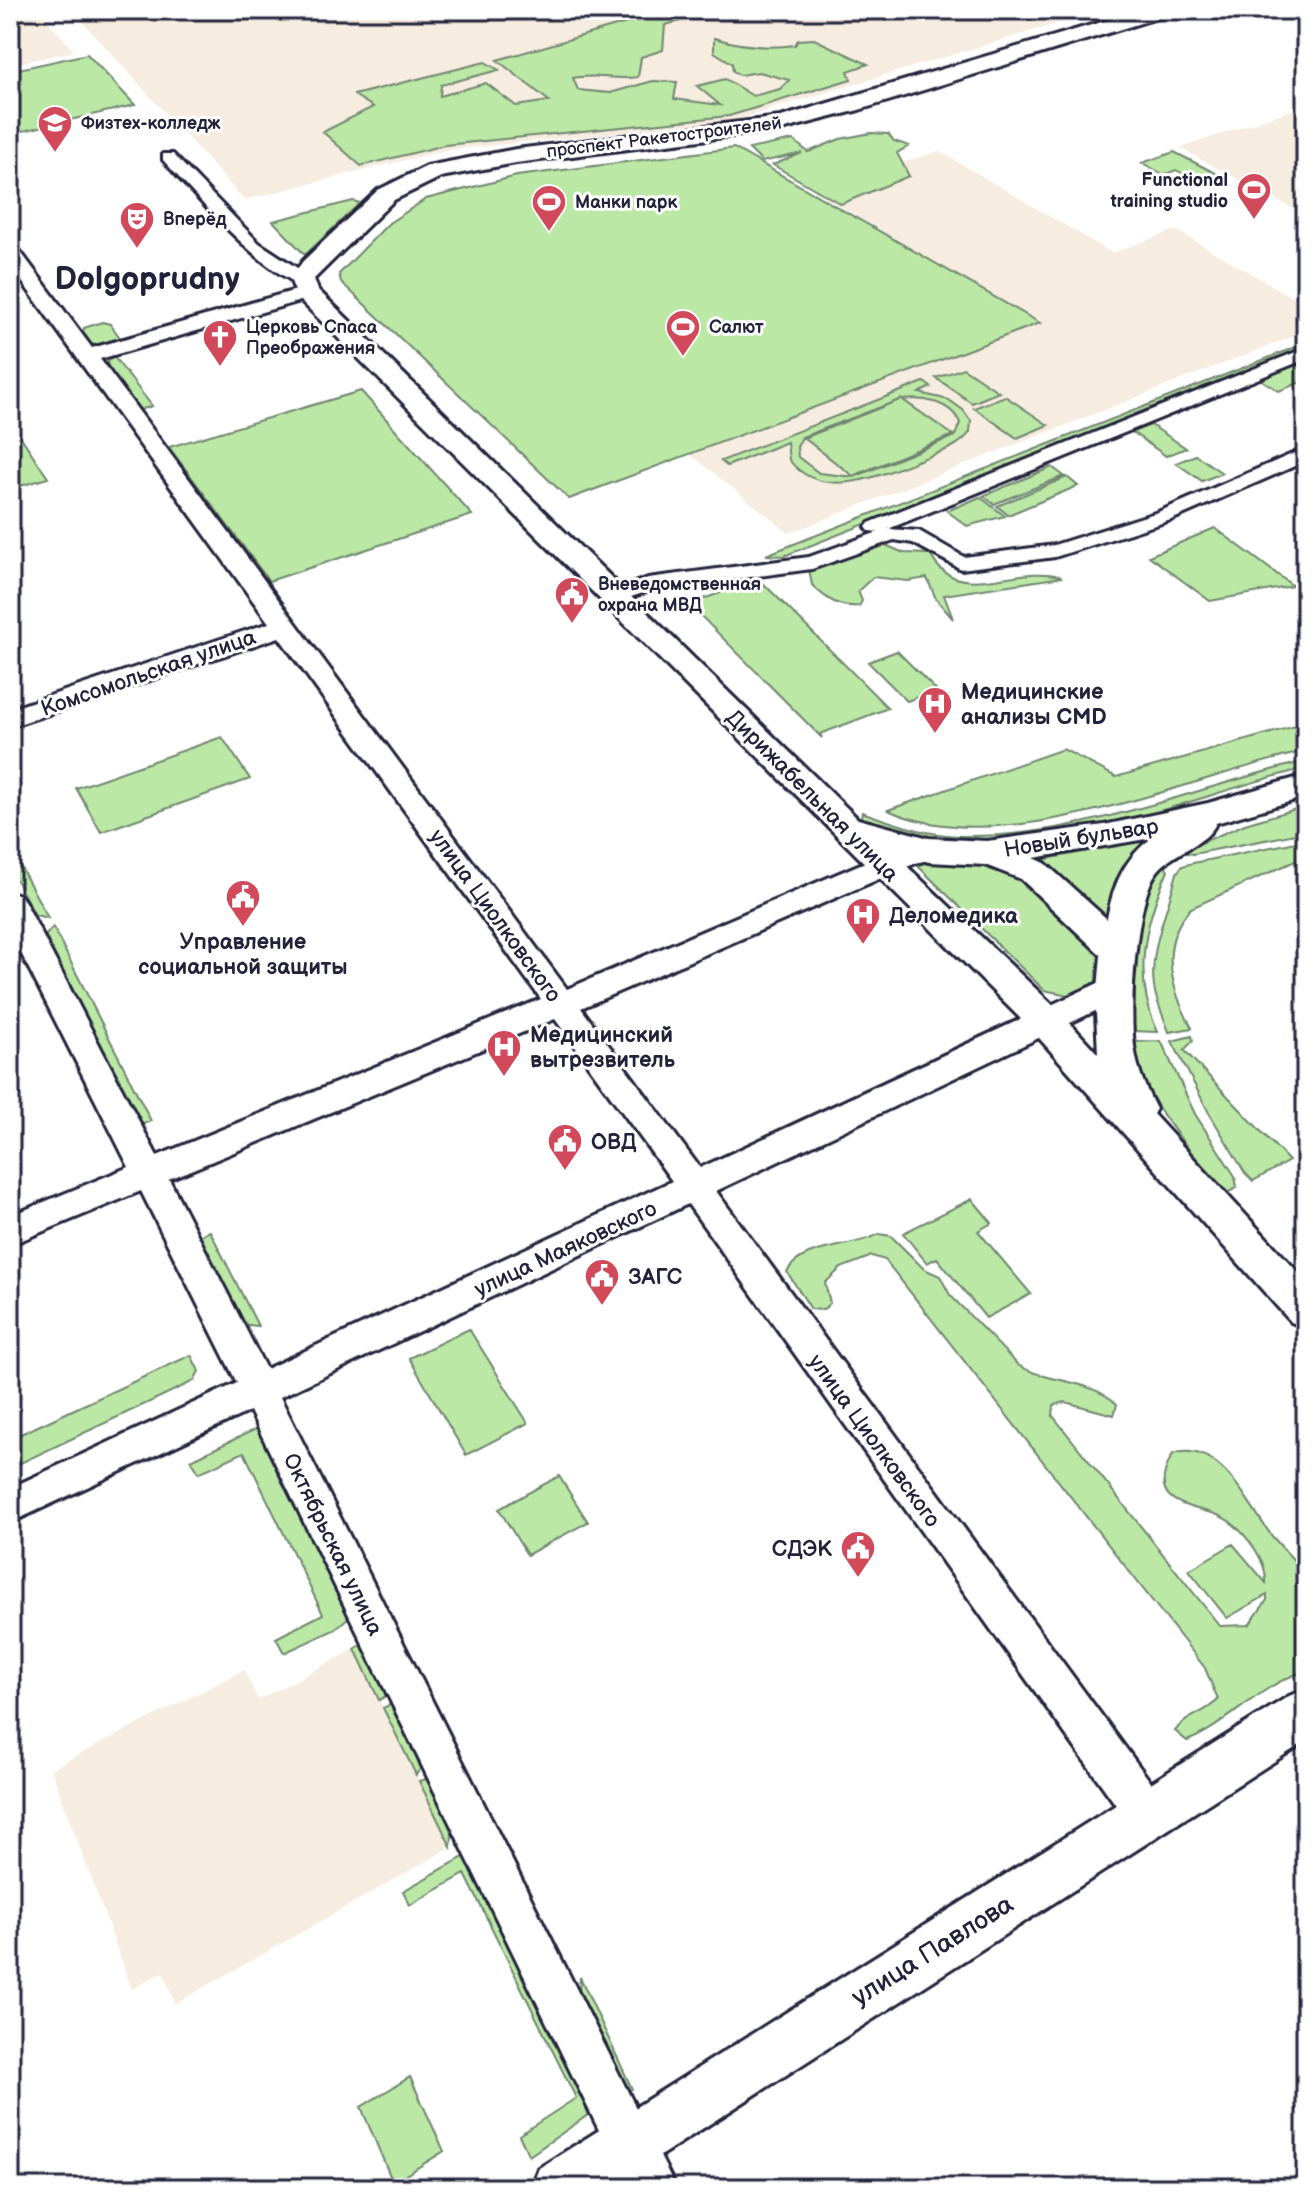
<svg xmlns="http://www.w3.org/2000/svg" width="1316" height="2198" viewBox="0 0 1316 2198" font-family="'Balsamiq Sans',sans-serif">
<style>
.built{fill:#f6ecdf}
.green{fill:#bce8a5;stroke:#6f8570;stroke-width:2;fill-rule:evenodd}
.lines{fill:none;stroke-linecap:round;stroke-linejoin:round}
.minor-casing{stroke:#22223b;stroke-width:6}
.tertiary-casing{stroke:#22223b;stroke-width:6}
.secondary-casing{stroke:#22223b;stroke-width:6}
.minor{fill:#fff;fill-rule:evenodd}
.tertiary{fill:#fff;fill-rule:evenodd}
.secondary{fill:#fff;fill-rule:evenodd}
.labels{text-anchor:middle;stroke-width:6;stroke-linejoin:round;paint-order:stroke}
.far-poi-label{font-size:18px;font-weight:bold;fill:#22223b;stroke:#fff;text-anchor:start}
.far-street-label{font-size:18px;fill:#22223b;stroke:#fff}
.street-label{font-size:22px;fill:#22223b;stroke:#fff}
.poi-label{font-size:22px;font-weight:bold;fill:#22223b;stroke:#fff;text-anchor:start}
.near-street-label{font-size:26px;fill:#22223b;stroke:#fff}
.far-town-label{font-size:32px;font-weight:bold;fill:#22223b;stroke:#fff}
</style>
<rect width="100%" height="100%" fill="#fff"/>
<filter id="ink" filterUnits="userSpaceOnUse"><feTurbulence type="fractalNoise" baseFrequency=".0125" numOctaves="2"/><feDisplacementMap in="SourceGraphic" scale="16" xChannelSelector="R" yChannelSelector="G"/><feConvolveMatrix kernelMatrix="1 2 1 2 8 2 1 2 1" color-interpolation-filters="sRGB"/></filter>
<g filter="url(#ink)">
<path class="built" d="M10,10H38L74,51L10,65Z
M72,10H1102L728,122L446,150L244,200Z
M1294,109L1306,115V211L1301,213L1180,148Z
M939,151L1112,253L1176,230L1302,303L1294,314L1304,332L789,533L690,454L1039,323L814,191Z
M355,1649L451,1847L175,2004L163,1972L132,1989L51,1769L244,1670L258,1700Z"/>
<path class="green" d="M651,16H683L689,19L665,25L663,50L641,57L638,77C615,81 596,73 573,78L578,90L610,93L653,81L677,82L674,99L720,105L697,86L725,79L753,96L780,89L789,80L759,72L740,75L733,71L732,63L714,52V38C741,46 767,49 795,45L798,40L814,39L868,64L848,71L851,79L729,116L445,145L361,166L323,132L373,107L354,95L485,62L499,70L441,85L440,96L486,83L516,106L549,101L497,60Z
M87,54L135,105L10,134V71Z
M871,133L888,134L894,141L909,146L897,153L909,176L841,204L773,165L802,153L762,162L749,149L793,140L808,152L840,139Z
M734,148L1040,323L569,499L341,282L339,274L389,223L426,199L517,176Z
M1174,152L1221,176L1201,184L1176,170L1164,175L1142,163Z
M353,201L360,203L305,255L273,221Z
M102,322L110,324L121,339L102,346L91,344L83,332L84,328Z
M1306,343V350L784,556L766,555Z
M114,357L152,406L140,410L108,367L107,361Z
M1296,364L1306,370V380L1279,391L1260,379Z
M963,368L999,392L972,403L936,378Z
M924,382L931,387L919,393L949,400L963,410L971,421L970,432C959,448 939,452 922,459C881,475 823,503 789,460L787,442L727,466L721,461ZM902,399L804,438L853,476L953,435L903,400C923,397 951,402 960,423L955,436L854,477L819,473L798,457L797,447L802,437Z
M361,391L472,515L269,581L169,447Z
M1005,396L1048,425L1017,438L974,408Z
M1151,425L1186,448L1166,456L1132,432Z
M19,434L48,478L20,486L10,469V437Z
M1196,455L1222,473L1202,481L1176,463Z
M1052,467L1064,476L994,504L983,496Z
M1067,477L1078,486L1008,515L997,506Z
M980,497L1005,516L967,526L947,511Z
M1215,528L1293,586L1210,601L1149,556Z
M883,544L904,553L930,554C956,607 1018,562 1062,577L944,595L953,619L936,599L927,578L908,581L873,577L858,591L862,601L859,606C839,608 826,599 812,585L809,569Z
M754,574L888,708L820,734L822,738L689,604L740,586L741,576Z
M897,651L936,690L907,701L868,662Z
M1306,723V751C1189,777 1003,863 888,810L1063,749L1116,777Z
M222,737L250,779L101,832L76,788Z
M1306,761V768C1182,798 1035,869 907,833C891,829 875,826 861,817L862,812C893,823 928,836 962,836C1081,838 1192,788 1306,761Z
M1306,806V832L1193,854L1180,852L1245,824Z
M1152,839C1117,862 1113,888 1111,927L1035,861Z
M1306,840V856L1191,908C1157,944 1171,990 1192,1028L1169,1032C1165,1020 1159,1008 1156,996C1145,958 1168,910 1177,873L1182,866L1193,863Z
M10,847L48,918L35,915L10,869Z
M929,861L998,868L1030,880L1097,947L1100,959L1095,985L1073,996L1044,990L918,866Z
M1164,863L1168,870C1144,924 1132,977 1158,1032L1131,1031C1135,983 1134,902 1164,863Z
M53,927L151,1121L140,1125L45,936Z
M1192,1036L1193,1041L1184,1050L1289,1161L1253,1181L1245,1173L1208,1111L1172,1041Z
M1161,1041L1195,1114L1235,1176L1237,1188L1225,1194C1189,1148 1142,1101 1132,1042Z
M972,1199L992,1223L978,1231L1031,1294L986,1318L937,1258L927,1263L903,1233Z
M210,1231L258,1326L240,1324L196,1238Z
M879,1234L891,1236L924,1269L940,1276L950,1295L1018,1365C1050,1384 1088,1378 1117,1404L1114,1415L1065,1402L1054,1405L1053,1416L1220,1626L1249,1625L1267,1600V1595L1227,1618L1189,1570L1233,1544L1266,1583C1267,1557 1238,1520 1212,1513C1176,1504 1148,1497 1173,1454C1220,1438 1249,1507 1272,1536C1283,1549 1295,1561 1306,1574V1671C1260,1684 1231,1723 1187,1741L1175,1731C1187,1715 1204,1714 1218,1700L1205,1668L885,1260L872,1256L841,1268L825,1283L830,1303L823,1310L811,1309L787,1272C801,1244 853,1249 879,1234Z
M469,1329L528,1423L466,1455L409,1358Z
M191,1355L199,1371L194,1381L10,1468V1439Z
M262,1426L350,1616L334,1630L284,1653L276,1638L323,1614L244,1452L199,1473L191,1460Z
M559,1476L588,1522L527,1555L499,1509Z
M363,1643L391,1693L379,1700L355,1649Z
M395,1702L424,1763L416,1775L383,1708Z
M431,1778L453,1821L451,1847L419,1781Z
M471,1853L594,2111L529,2156L519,2135L576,2098L465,1874L410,1905L403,1891Z
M580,1977L632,2089L626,2092L579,1992Z
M410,2077L444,2151L393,2183L361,2107Z"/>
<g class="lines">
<defs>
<path id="minor" d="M163,154H173L259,243L308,275V283C276,290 186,185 163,160Z
M1306,348V359L888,529L919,531L964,557L1054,545L1158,512L1306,448V461L1171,520L1055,557L961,569L913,543L894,540L812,569L652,590L613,603L603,597L606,593L648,578L809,557L878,532L869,531L866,527L869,523Z"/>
<path id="tertiary" d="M10,245L17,247L92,348L300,289H314L317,293L314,297L100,359L567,989L898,848L929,840L939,843L943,850L939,857L916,863L581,1008L700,1168L1107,979L1118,976L1129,979L1133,987L1129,995L716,1191L1163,1799L1169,1814L1163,1829L1148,1835L1133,1829L688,1204L280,1397L676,2188H627L250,1411L10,1523V1488L237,1383L141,1191L10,1245V1216L129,1167L10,931V892L20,895L25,902L157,1156L541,999L279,637L10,727V709L269,623L10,265ZM555,1019L672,1181L266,1369L169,1179Z"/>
<path id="secondary" d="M1142,10H1173L1170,14L859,110L781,130L516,163L441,177L394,200L314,279L318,290L858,819L929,838L987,841L1104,825L1208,803L1306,775V797L1216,823C1207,845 1171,852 1156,873C1135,902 1128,1015 1135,1052C1138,1072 1147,1091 1156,1109L1153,1114L1306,1281V1328L1291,1322L1032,1030L298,298L290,279L303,261L378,190L427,166L516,149L781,117ZM1152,838C1124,858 1113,886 1107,919L1045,863L1034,858ZM892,852L929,862L985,865L1021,879L1101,955L1096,1012L1098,1054L1058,1010Z
M1306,1689V1741L610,2188H531L539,2168L1289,1696Z"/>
</defs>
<use href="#minor" class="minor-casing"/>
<use href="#tertiary" class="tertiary-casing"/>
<use href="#secondary" class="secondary-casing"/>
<use href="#minor" class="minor"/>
<use href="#tertiary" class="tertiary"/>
<use href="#secondary" class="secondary"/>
</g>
</g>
<defs>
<symbol id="university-pin" viewBox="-11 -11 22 30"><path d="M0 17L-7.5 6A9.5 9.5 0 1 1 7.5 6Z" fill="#d1495b" stroke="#fff"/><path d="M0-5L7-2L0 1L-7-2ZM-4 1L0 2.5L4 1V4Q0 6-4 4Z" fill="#fff"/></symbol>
<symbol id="stadium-pin" viewBox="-11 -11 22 30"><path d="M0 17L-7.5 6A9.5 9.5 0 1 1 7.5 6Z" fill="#d1495b" stroke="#fff"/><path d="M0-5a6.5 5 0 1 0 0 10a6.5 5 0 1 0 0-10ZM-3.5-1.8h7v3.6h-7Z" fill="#fff"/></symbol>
<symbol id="theatre-pin" viewBox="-11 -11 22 30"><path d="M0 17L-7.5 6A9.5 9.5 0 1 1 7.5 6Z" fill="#d1495b" stroke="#fff"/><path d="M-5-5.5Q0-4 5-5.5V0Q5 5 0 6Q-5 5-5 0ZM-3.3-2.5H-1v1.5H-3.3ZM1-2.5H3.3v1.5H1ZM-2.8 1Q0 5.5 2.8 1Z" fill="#fff"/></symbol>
<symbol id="church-pin" viewBox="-11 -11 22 30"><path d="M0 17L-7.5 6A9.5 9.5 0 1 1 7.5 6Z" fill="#d1495b" stroke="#fff"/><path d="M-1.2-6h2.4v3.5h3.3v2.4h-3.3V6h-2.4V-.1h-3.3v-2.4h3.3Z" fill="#fff"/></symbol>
<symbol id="civic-pin" viewBox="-11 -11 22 30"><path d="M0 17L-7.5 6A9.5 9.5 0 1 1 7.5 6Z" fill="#d1495b" stroke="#fff"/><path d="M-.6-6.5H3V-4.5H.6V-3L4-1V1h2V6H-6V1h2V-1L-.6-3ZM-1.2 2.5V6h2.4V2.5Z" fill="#fff"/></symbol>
<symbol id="hospital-pin" viewBox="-11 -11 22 30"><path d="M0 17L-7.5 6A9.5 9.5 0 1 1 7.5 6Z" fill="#d1495b" stroke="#fff"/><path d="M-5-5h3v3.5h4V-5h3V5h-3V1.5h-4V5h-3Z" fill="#fff"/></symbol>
</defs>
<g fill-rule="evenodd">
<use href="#university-pin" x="35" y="103" width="40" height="54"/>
<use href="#stadium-pin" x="1234" y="170" width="40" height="54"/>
<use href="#stadium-pin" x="529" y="182" width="40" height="54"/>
<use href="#theatre-pin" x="117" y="199" width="40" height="54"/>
<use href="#stadium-pin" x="663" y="307" width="40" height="54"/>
<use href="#church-pin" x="200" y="317" width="40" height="54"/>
<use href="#civic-pin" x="552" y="574" width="40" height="54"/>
<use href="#hospital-pin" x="915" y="684" width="40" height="54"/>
<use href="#civic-pin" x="223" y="877" width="40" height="54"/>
<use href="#hospital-pin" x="843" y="895" width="40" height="54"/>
<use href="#hospital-pin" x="484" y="1027" width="40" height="54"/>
<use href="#civic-pin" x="545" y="1121" width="40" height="54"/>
<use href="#civic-pin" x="582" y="1256" width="40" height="54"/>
<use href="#civic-pin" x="838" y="1528" width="40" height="54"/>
</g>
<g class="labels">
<g class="far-poi-label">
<text x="81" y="129">Физтех-колледж</text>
<text x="1228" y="186" text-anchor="end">Functional<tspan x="1228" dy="21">training studio</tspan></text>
<text x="575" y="208">Манки парк</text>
<text x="163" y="225">Вперёд</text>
<text x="246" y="333">Церковь Спаса<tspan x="246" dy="21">Преображения</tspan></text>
<text x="709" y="333">Салют</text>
<text x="598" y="590">Вневедомственная<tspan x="598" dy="21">охрана МВД</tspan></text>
</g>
<g class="far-street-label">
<text transform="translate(664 137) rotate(-7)" y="6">проспект Ракетостроителей</text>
</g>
<g class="street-label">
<text transform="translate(148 672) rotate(-19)" y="8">Комсомольская улица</text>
<text transform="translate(813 795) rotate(45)" y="8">Дирижабельная улица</text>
<text transform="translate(1081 837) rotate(-9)" y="8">Новый бульвар</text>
<text transform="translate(496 915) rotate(54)" y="8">улица Циолковского</text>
<text transform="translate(565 1248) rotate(-25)" y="8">улица Маяковского</text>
<text transform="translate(875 1440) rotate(54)" y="8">улица Циолковского</text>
<text transform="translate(334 1544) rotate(64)" y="8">Октябрьская улица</text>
</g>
<g class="poi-label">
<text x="961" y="699">Медицинские<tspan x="961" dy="25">анализы CMD</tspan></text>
<text x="889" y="923">Деломедика</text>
<text x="243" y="949" text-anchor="middle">Управление<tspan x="243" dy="25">социальной защиты</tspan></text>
<text x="530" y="1042">Медицинский<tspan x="530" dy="25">вытрезвитель</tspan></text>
<text x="591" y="1149">ОВД</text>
<text x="628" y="1284">ЗАГС</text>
<text x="832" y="1556" text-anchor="end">СДЭК</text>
</g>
<g class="near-street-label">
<text transform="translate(932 1950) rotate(-32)" y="9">улица Павлова</text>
</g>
<g class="far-town-label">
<text x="147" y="289">Dolgoprudny</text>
</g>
</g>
<rect width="1316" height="2198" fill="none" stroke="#fff" stroke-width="40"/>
<rect x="20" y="20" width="1276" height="2158" fill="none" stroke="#22223b" stroke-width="3" filter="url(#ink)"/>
</svg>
